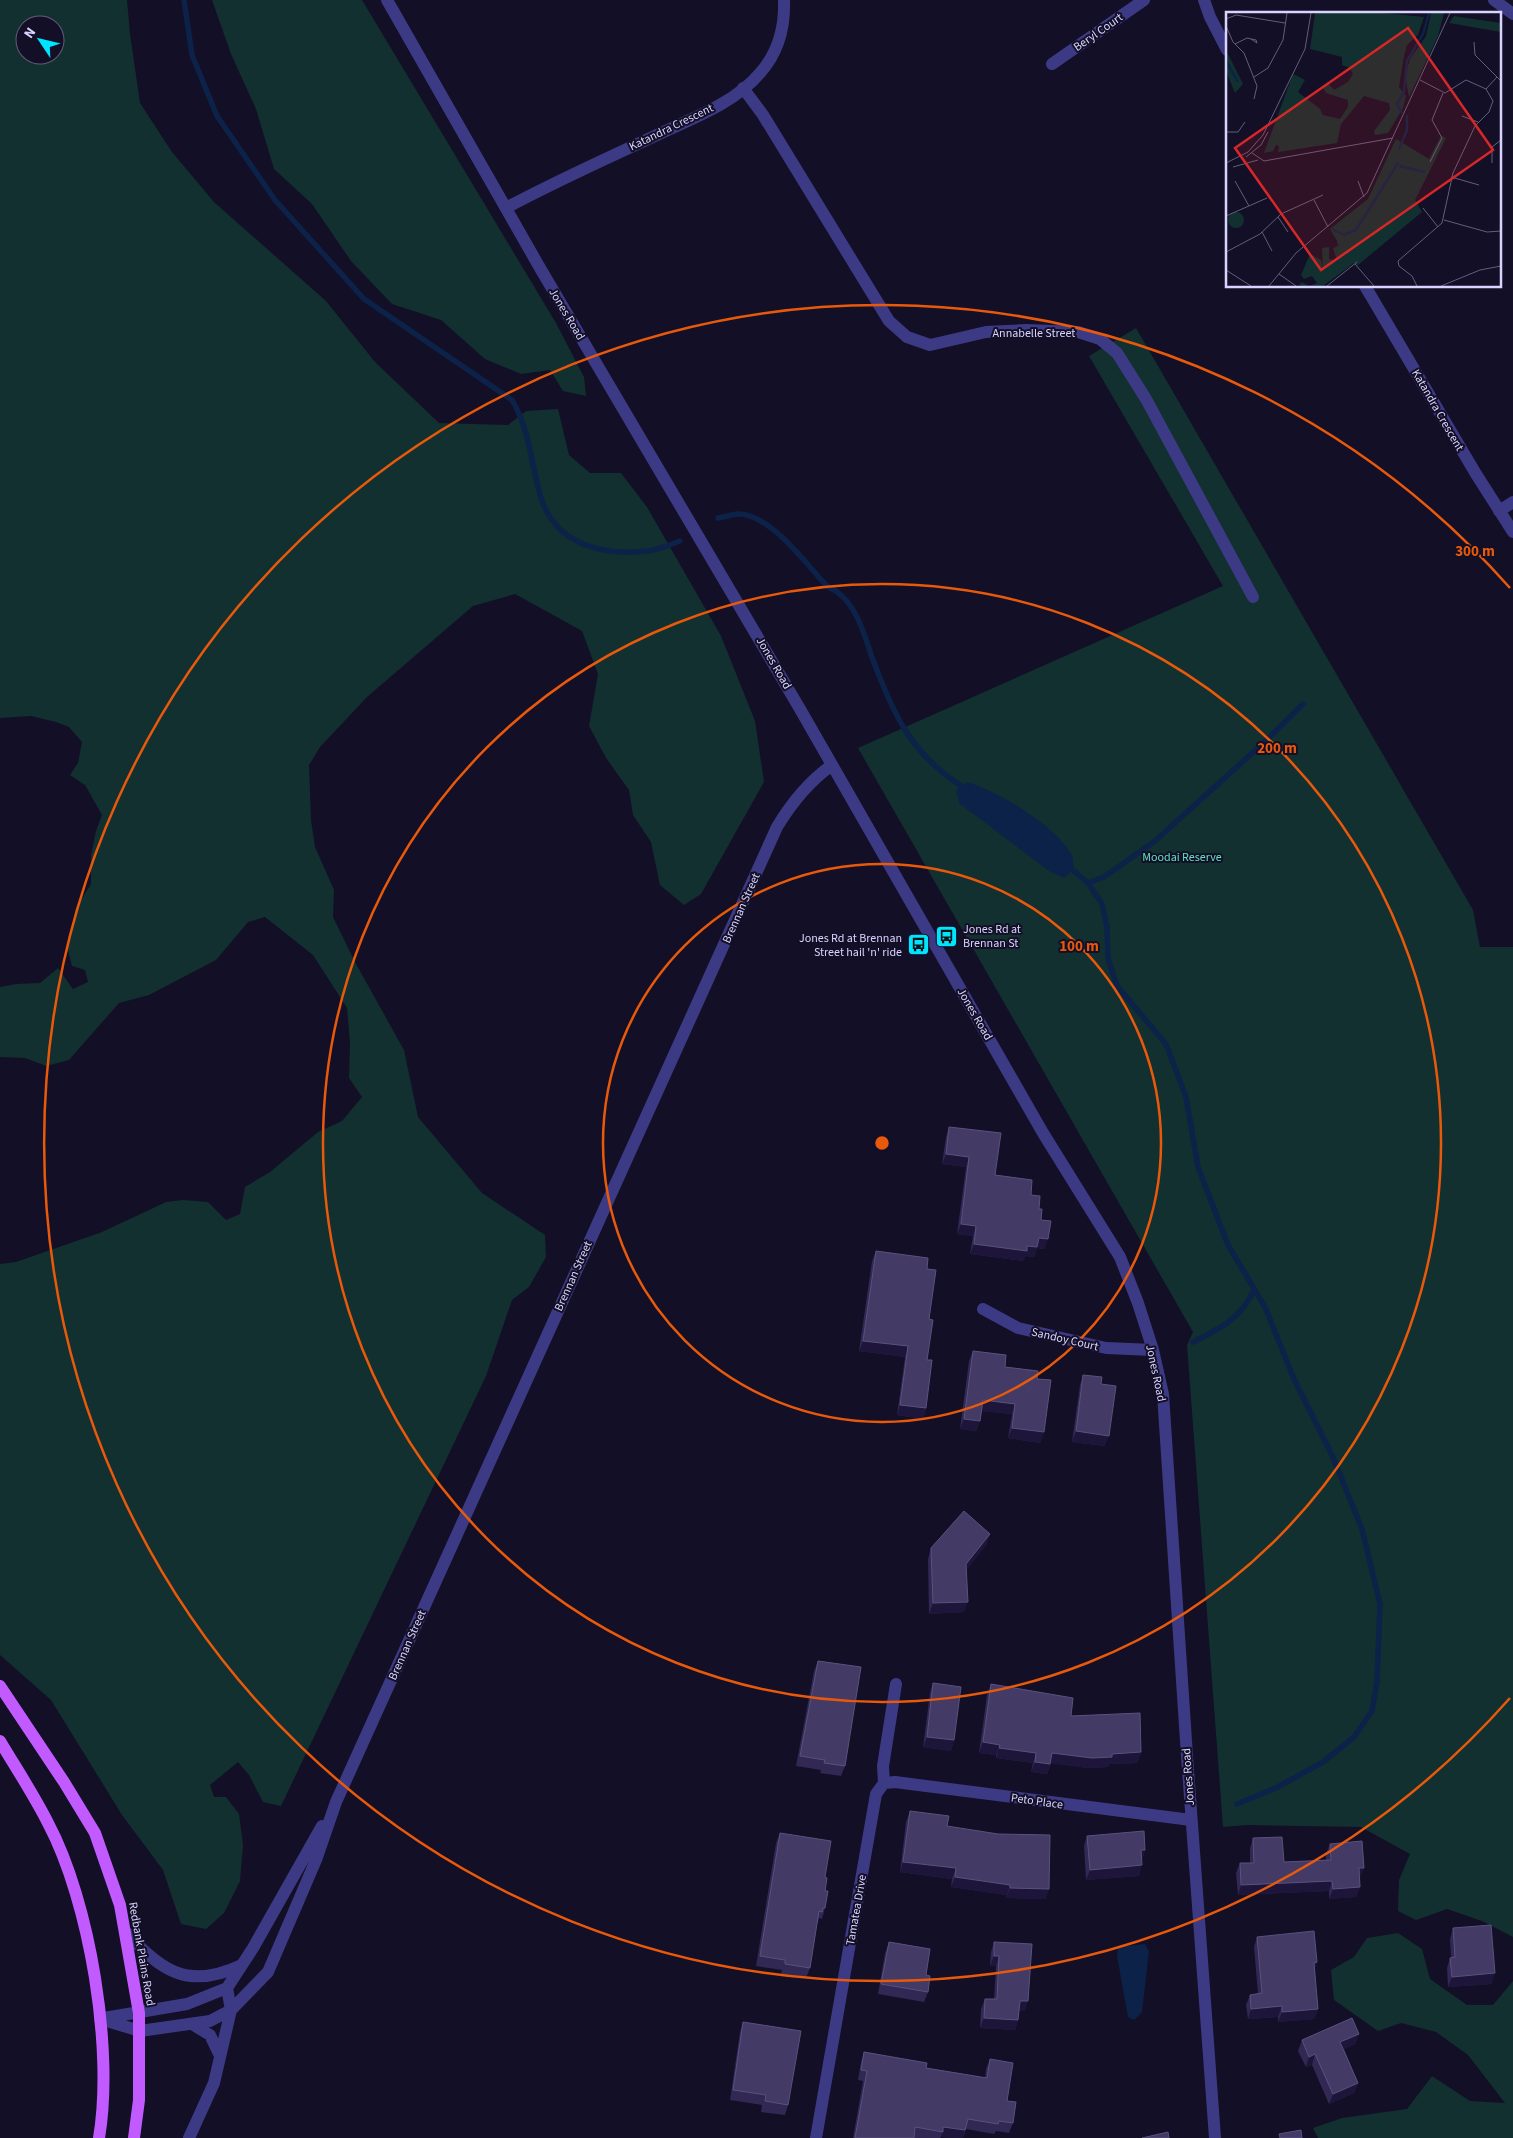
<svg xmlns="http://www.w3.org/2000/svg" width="1513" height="2138" viewBox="0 0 1513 2138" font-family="'Source Sans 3',sans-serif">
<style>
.green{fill:#12302f;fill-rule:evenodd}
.water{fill:#0c2248}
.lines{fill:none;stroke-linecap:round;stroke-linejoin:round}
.stream{stroke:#0c2248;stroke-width:5.5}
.minor{stroke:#3d3a85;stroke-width:12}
.major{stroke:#c25bff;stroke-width:12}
.wall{fill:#312854}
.shaded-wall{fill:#1d163a}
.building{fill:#433a66;stroke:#5a527e}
.ring{fill:none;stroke:#e8590c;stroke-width:2.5}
.labels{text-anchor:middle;stroke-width:4;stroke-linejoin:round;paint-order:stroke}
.street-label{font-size:12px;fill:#d9d4ff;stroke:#130f26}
.park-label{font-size:12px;fill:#5fe0c0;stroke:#130f26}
.poi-label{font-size:12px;fill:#d9d4ff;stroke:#130f26;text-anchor:start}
.inset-river{fill:none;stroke:#0c2248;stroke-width:2.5}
.inset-road{fill:none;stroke:#625e7d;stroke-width:1}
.view{fill:#d62828;fill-opacity:0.15;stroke:#d62828;stroke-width:2.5}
.inset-edge{fill:none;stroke:#d9d4ff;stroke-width:2.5}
.centre{fill:#e8590c;stroke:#130f26;stroke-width:2.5}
.ring-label{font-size:15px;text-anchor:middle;font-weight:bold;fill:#e8590c;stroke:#130f26;stroke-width:4;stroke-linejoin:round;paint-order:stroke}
</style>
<rect width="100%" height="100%" fill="#130f26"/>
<path class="green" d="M0,0H127L130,34L140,103L172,152L214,202L326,301L375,362L439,423L508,425L526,411L558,409L569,455L590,473H621L647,507L721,636L755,721L764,782L701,894L684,905L660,885L651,842L633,815L629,790L606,758L589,726L598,674L582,631L515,594L473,606L367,697L320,747L309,765L311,820L315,847L334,890L333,917L355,962L404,1050L418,1117L482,1193L545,1235L546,1257L529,1287L512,1300L486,1376L281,1806L263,1802L249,1775L238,1762L210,1785L214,1797H226L239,1814L243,1845L240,1881L224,1913L206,1929L181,1924L163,1870L122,1815L51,1700L0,1655V1264L16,1262L102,1232L166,1202L183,1200L208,1202L226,1220L240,1214L245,1187L270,1172L318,1132L342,1121L362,1097L349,1078L350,1043L347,1008L313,955L265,917L248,922L216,960L149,995L119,1003L69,1060L46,1066L25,1058L0,1057V987L16,984L40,983L58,968L73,989L88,982L85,970L72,966L67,946L76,908L91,884V855L96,831L102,815L85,785L70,775L78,763L82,742L69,727L56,722L31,716L0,718ZM25,25H55V55H25Z
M212,0H362L556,323L584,377L586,396L563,391L550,370L521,374L485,359L441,320L392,304L351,261L312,204L274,169L256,109L231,54Z
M1136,328L1473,910L1480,947H1513V1937L1482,1921L1447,1909L1416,1920L1398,1911L1399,1880L1410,1854L1361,1827L1247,1825L1223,1827L1187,1345L1193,1332L858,748L1223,586L1089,356Z
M1398,1933L1422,1949L1430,1979L1467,2005H1493L1513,1981V2138H1318L1313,2128L1342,2118L1407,2109L1432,2076L1470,2101L1505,2103L1468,2055L1436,2032L1401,2023L1378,2031L1334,2000L1331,1970L1354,1957L1367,1938Z"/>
<path class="water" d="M967,782C998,791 1056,826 1071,854C1074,858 1073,865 1073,870L1064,878L1049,871L959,803L956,790Z
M1145,1944L1149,1951L1142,2012L1134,2020L1128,2017L1117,1956L1118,1947Z"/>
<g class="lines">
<path class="stream" d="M184,0L192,55L217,116L275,200L364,299L512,400C530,430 531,465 541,498C556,545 603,556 647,551C658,550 669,545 680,541
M718,518C724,517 731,515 737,514C770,513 806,564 826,585C829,588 832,589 836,591C846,598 852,607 857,617C864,631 868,646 873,660C895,717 911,755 966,789
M1067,865L1088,883L1102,904L1107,927L1108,958L1117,986L1166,1044L1186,1097L1198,1167L1228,1245L1265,1307L1294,1379L1332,1455L1362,1529L1380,1604L1377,1681L1372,1711L1354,1737L1323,1762L1278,1787L1237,1804
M1088,883L1104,877L1155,841L1271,736L1303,704
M1193,1342C1219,1329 1240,1319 1253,1292"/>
<path class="minor" d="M387,0L540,268L800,709L1043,1133L1120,1257L1138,1303L1153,1350L1163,1394L1187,1756L1215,2138
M1204,0L1210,17L1227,50
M1494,0L1513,14
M1052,64L1144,0
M743,88L763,115L889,321L907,337L930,345L986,332L1026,330L1078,332L1100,339L1117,353L1146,399L1253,597
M506,208C556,181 608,158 659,134C693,118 735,103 760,73C778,53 785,27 784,0
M1365,286L1476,474L1513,532
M1499,511L1513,502
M983,1309L1018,1328L1106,1348L1153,1350
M884,1783L895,1782L1191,1820
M125,1931C161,1972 189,1990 242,1965
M104,2018L187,2004L227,1988L253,1948L322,1826
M100,2019L140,2031L210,2021L231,2010L268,1972L316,1860L336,1802L777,827C792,802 808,782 832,765
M192,2024L210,2035L220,2056
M189,2138L214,2083L231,2010L227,1988
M816,2138L876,1794L884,1783L883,1766L896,1684"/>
<path class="major" d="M0,1686L64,1782L95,1833L120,1905L139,2013V2100L134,2138
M0,1741C16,1768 34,1795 48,1823C90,1902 114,2050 99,2138"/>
</g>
<path class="wall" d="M949,1127L995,1175L1031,1195L1039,1209L1045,1249L1037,1248L1034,1257L1025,1256L1023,1261L970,1254L973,1236L957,1234L966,1167L942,1164L946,1137Z
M876,1251L927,1269L929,1319L927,1360L926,1408L923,1419L897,1415L905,1357L859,1351L872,1261Z
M973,1351L1005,1367L1037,1379L1044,1432L1040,1443L1008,1438L1012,1414L982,1411L980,1421L976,1431L960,1429L969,1361Z
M1083,1375L1101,1384L1105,1446L1072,1442L1080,1385Z
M987,1544L966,1570L964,1612L929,1614L928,1559L931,1548Z
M818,1661L845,1766L841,1776L820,1773L821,1770L796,1766L814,1671Z
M933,1683L954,1740L951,1751L923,1747L930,1693Z
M991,1684L1071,1716L1141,1752L1137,1763L1109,1764L1108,1767L1088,1768L1051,1763L1047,1774L1031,1772L1033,1763L996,1758V1755L979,1753L987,1695Z
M910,1811L947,1826L1049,1889L1045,1899L1006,1898L1007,1895L951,1887L952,1879L900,1872L906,1822Z
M780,1833L825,1877V1908L822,1919L819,1918L818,1922H817L810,1968L806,1978L781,1974L782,1970L756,1966L776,1843Z
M1087,1836L1145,1850L1142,1859L1139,1876L1086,1880L1084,1846Z
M1253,1838L1284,1862L1326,1860V1854L1330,1844L1360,1878H1359L1360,1887L1356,1897L1329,1899V1891L1238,1895L1236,1873L1240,1863H1250V1848Z
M1453,1928L1492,1984L1448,1987L1447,1968L1450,1958H1451L1450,1939Z
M1257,1937L1317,1962L1314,1970L1318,2009L1314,2019L1278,2022V2017L1248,2019L1246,2005L1250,1995L1258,1994L1254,1947Z
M889,1942L928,1992L924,2002L878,1994L885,1953Z
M994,1942L1025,2011H1019L1018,2020L1015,2030L980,2028L981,2009L985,1999H994L996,1966H990L991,1952Z
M743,2022L788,2105L785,2115L761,2112L762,2105L730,2100L740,2032Z
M1359,2034L1355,2044L1344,2049L1358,2083L1354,2093L1329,2104L1312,2065L1306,2067L1298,2051L1302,2040Z
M864,2052L926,2068L985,2078L986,2069L990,2059L1007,2101L1013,2123L1009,2133L996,2131L994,2134L966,2129L963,2138L941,2137L940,2138H853L863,2081L858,2080L861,2062Z"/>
<path class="shaded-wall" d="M946,1154L969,1157L966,1167L942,1164Z
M961,1224L976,1226L973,1236L957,1234Z
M1039,1238L1048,1239L1045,1249L1037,1248L1034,1257L1025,1256L1023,1261L970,1254L974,1244L1027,1246Z
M863,1341L908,1346L905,1357L859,1351Z
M983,1400L1015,1404L1012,1414L979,1411Z
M900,1405L926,1408L923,1419L897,1415Z
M964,1419L980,1421L976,1431L960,1429Z
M1012,1428L1044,1432L1040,1443L1008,1438Z
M1076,1431L1109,1436L1105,1446L1072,1442Z
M990,1534L987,1544L962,1575L966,1564Z
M968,1602L964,1612L929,1614L933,1603Z
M927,1737L954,1740L951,1751L923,1747Z
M983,1742L1000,1745L996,1755L979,1753Z
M999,1748L1036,1753L1033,1763L996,1758Z
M1141,1752L1137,1763L1109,1764L1108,1767L1088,1768L1048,1763L1052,1753L1112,1754Z
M1035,1762L1050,1764L1047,1774L1031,1772Z
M1141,1850H1145L1142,1860Z
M903,1862L956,1868L952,1879L900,1872Z
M1142,1865L1139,1876L1086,1880L1090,1870Z
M1359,1868H1364L1360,1878L1355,1879Z
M955,1877L1010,1885L1007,1895L951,1887Z
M1332,1881L1329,1891L1238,1895L1241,1885Z
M1360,1887L1356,1897L1329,1899L1333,1889Z
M1010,1888L1049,1889L1045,1899L1006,1898Z
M994,1956H999L996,1966H990Z
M1317,1962L1313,1973L1314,1963Z
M1495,1973L1492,1984L1448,1987L1452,1977Z
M1020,2001H1028L1025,2011H1016Z
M1282,2006L1278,2017L1248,2019L1251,2009Z
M1318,2009L1314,2019L1278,2022L1282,2012Z
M984,2018L1018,2020L1015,2030L980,2028Z
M1359,2034L1355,2044L1337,2053L1340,2042Z
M1315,2054L1312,2065L1306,2067L1309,2057Z
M1358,2083L1354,2093L1329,2104L1333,2094Z
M943,2127L965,2130L963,2138L941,2137Z"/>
<path class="building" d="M949,1127L1001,1133L995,1175L1032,1180L1031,1195L1040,1196L1039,1209H1042L1041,1220L1051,1221L1048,1239L1039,1238L1037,1247L1027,1246V1251L974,1244L976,1226L961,1224L969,1157L946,1154Z
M876,1251L928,1258L927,1269L936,1270L929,1319L933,1320L927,1360H932L926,1408L900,1405L908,1346L863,1341Z
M973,1351L1006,1355L1005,1367L1038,1371L1037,1379L1051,1380L1044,1432L1012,1428L1015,1404L983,1400L980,1421L964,1419Z
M1083,1375L1102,1377L1101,1384L1116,1386L1109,1436L1076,1431Z
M964,1511L990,1534L966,1564L968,1602L933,1603L931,1548Z
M818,1661L861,1667L845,1766L824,1763L825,1760L800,1756Z
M933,1683L961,1687L954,1740L927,1737Z
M991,1684L1073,1698L1071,1716L1140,1713L1141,1752L1112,1754V1757L1092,1758L1052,1753L1050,1764L1035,1762L1036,1753L999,1748L1000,1745L983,1742Z
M910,1811L949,1816L947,1826L998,1834L1050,1835L1049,1889L1010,1888V1885L955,1877L956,1868L903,1862Z
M1144,1831L1145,1850H1141L1142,1865L1090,1870L1087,1836Z
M780,1833L831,1841L825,1877L827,1878L825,1891H828L825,1908H823L822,1912L819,1911L810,1968L785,1964V1960L760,1956Z
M1282,1837L1284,1862L1331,1860L1330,1844L1362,1841L1364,1868H1359L1360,1887L1333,1889L1332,1881L1241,1885L1240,1863H1254L1253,1838Z
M1491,1925L1495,1973L1452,1977L1450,1958L1455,1957L1453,1928Z
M1314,1931L1317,1962L1314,1963L1318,2009L1282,2012V2006L1251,2009L1250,1995L1262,1993L1257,1937Z
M889,1942L930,1949L926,1975L930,1976L928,1992L881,1984Z
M994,1942L1032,1944L1028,2001H1020L1018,2020L984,2018L985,1999H997L999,1956H994Z
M1352,2018L1359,2034L1340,2042L1358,2083L1333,2094L1315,2054L1309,2057L1302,2040Z
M743,2022L801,2031L788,2105L765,2101L766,2095L733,2090Z
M864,2052L927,2063L926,2068L987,2078L990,2059L1013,2063L1007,2101L1016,2102L1013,2123L999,2121L998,2124L968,2119L965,2130L943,2127V2132L915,2127L914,2138H855L867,2071L861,2070Z
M1301,2130L1302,2138H1280L1279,2134Z
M1168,2132L1169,2138H1142Z"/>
<g class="ring">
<circle cx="882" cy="1143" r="279"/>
<circle cx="882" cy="1143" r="559"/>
<path d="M1510 1698A838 838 0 1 1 1510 588"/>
</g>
<defs>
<symbol id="bus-square" viewBox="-11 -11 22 22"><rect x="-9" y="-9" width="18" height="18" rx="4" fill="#00e5ff" stroke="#130f26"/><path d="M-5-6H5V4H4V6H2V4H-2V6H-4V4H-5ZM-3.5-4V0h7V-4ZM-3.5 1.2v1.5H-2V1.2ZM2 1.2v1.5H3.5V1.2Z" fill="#111"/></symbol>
</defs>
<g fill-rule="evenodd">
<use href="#bus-square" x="934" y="924" width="25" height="25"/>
<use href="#bus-square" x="906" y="932" width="25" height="25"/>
</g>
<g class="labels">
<g class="street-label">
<text transform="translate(1098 32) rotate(-35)" y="4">Beryl Court</text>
<text transform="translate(671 127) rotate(-26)" y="4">Katandra Crescent</text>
<text transform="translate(567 314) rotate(59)" y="4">Jones Road</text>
<text x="1034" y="337">Annabelle Street</text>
<text transform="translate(1438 410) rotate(60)" y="4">Katandra Crescent</text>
<text transform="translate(774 663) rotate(60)" y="4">Jones Road</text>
<text transform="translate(741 908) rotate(-66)" y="4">Brennan Street</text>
<text transform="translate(975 1014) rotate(60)" y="4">Jones Road</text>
<text transform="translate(573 1276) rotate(-66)" y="4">Brennan Street</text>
<text transform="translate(1065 1339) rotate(13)" y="4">Sandoy Court</text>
<text transform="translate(1156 1373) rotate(78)" y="4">Jones Road</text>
<text transform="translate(407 1645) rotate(-66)" y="4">Brennan Street</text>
<text transform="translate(1188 1777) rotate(-94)" y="4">Jones Road</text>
<text transform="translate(1037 1801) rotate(8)" y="4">Peto Place</text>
<text transform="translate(856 1910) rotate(-80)" y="4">Tamatea Drive</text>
<text transform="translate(142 1954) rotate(80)" y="4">Redbank Plains Road</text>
</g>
<g class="park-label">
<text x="1182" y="861">Moodai Reserve</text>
</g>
<g class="poi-label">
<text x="963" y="933">Jones Rd at<tspan x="963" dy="14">Brennan St</tspan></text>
<text x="902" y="942" text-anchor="end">Jones Rd at Brennan<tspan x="902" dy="14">Street hail 'n' ride</tspan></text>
</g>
</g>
<g transform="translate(1226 12)">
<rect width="275" height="275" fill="#130f26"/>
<path d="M89,1H158L198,5L192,23L181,33L178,44L173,75L180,84L177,96L162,121L149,123L148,119L164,98L163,91L138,84L115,112L111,131L52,140L53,134L50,133L47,139L38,141L67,62L79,68L72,80L94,97L97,103L114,107L122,95V88L100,81L96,74L102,71L108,78L122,70L127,62L124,56L116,53V45L84,37ZM218,1L212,24L183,85L179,64L184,47L200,24L205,1ZM228,4L275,11V20L223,11ZM0,38L17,72L9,81L0,59ZM215,124L220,126L189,188L196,200L132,253L128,251L97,274H75L73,273L76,270L83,274L91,271L86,264L78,267L75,263L84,242L95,248L97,255L96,236L103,235V247L111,249L107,236L112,234L111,229L104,217L142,187L170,127L203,147ZM2 208a8 8 0 1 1 16 0a8 8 0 1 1-16 0Z" fill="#12302f"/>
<path class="inset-river" d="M0,49L12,70M176,101L171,92L178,80L181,49L197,22L203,1M173,137L181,118V103M173,154L199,160M106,217L118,223L130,218L172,151"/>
<path class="inset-road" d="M0,7L10,3L59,11M0,14L7,30L18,41L31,74L28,87M248,30L249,43L275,69M9,32L21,26L30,28L31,31L25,27M28,65L42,56L57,28L61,1M260,77L271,65M236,104L252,110M0,120H12L19,110M26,141L38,149L167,126M20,145L35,133L42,120M204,150L216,126L206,108L217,81M0,151L22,140L37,123L79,37L85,1M266,151V135L275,128M7,155L32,148M225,165L253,173M9,169L23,194M132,169L138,185M88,188L102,215M197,196L212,215M0,204L41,186M52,205L62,220M218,208L261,220L275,219M36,220L46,239M0,240L34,222L55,202L97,183M129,252L148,274M0,258L25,274M53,262L70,274M43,274L70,241L141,181L224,1M101,274L131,250M191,274L186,264L173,254L172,249L216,211L227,161L249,114L263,100L267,89L260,77L240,68L219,81L194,68M215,274L254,258L275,254"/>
<path class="view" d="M182,16L267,138L95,258L9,136Z"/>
<rect width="275" height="275" class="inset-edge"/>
</g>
<circle cx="882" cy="1143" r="8" class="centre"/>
<g class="ring-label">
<text x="1475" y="556">300 m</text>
<text x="1277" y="753">200 m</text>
<text x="1079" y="951">100 m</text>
</g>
<g transform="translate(40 40) rotate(305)"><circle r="24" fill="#130f26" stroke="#625e7d"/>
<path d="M0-4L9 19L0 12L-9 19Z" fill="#00e5ff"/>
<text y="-8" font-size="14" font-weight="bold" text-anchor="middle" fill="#d9d4ff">N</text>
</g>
</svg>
